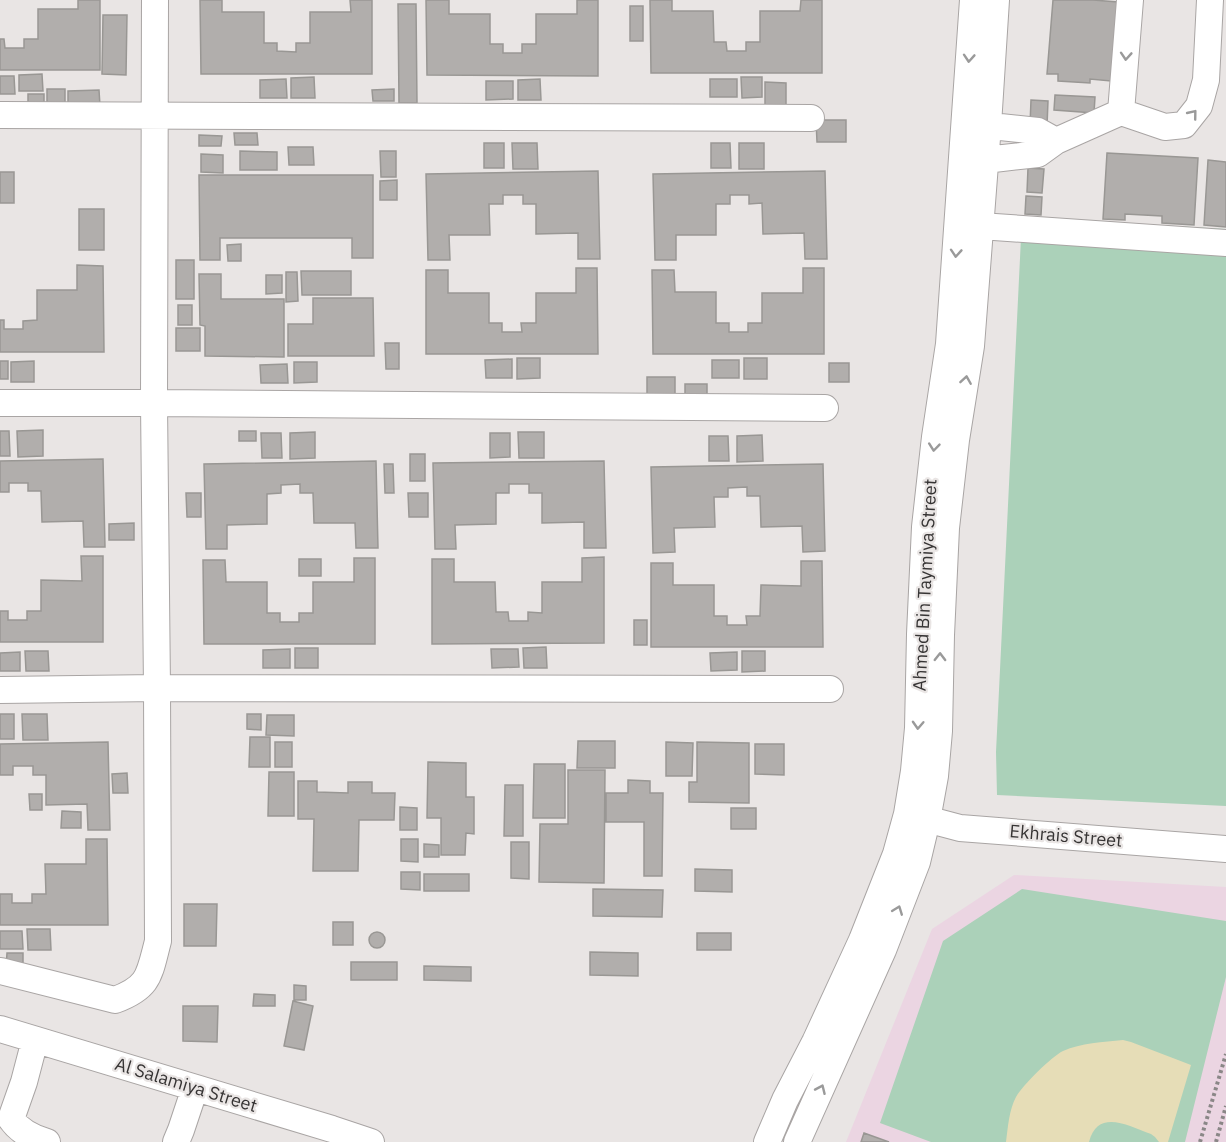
<svg xmlns="http://www.w3.org/2000/svg" width="1226" height="1142" viewBox="0 0 1226 1142" font-family="'IBM Plex Sans',sans-serif">
<style>
.education{fill:#ebd5e2}
.green{fill:#abd1b9}
.sand{fill:#e6ddb7}
.building{fill:#b1aeac;stroke:#999794;stroke-width:1.5}
.lines{fill:none;stroke-linecap:round;stroke-linejoin:round}
.minor-casing{stroke:#a9a5a4;stroke-width:28}
.path{stroke:#8a8787;stroke-width:4;stroke-dasharray:3 3;stroke-linecap:butt}
.minor{stroke:#fff;stroke-width:26}
.oneway{stroke:#9a9a9a}
.labels{text-anchor:middle;stroke-width:4.5;stroke-linejoin:round;paint-order:stroke}
.street-label{font-size:18px;fill:#363434;stroke:#e9e5e4}
</style>
<rect width="100%" height="100%" fill="#e9e5e4"/>
<path class="education" d="M1014,875L1226,887V1142H846L932,929Z"/>
<path class="green" d="M1022,217L1226,229V806L997,795L996,752Z
M1022,889L1226,921V977L1185,1142H931L880,1123L943,941Z"/>
<path class="sand" d="M1123,1040L1131,1042L1191,1065L1168,1142H1159L1155,1137L1151,1134C1128,1126 1098,1108 1089,1142H1006C1008,1127 1009,1110 1016,1097C1023,1085 1051,1057 1063,1051C1081,1043 1103,1042 1123,1040Z"/>
<path class="building" d="M78,0H100V70H0V39H4L5,48H24V39H38V9H78Z
M200,0H222V12H264V43H277V51L296,52V43H310V12H351L350,0H372V74H201Z
M426,0H449V14H490V44H503V53H522V44H536V14H577V0H598V76L427,75Z
M650,0H672V11H713L714,42H726L727,51H746V42H760V11H800L801,0H822V73H651Z
M1053,0H1093L1118,2L1111,81L1090,79V83L1058,81V74H1047Z
M398,4H416L417,103H399Z
M630,6H643V41H630Z
M103,15H127L126,75L102,74Z
M42,74L43,91H19V75Z
M0,76H14L15,94H0Z
M314,77L315,98H291V78Z
M741,77H762V97L742,98Z
M286,79L287,98H260V80Z
M540,79L541,100H518V80Z
M710,79H737V97H710Z
M486,81H513V99L486,100Z
M765,82L786,83V112L765,111Z
M47,89H65V105H47Z
M394,89V101H373L372,90Z
M99,90L100,106L68,107V91Z
M28,94H44V105H28Z
M1055,95L1095,97L1094,113L1054,110Z
M1031,100L1048,101L1047,126L1030,125Z
M816,120H846V142H817Z
M234,133H257L258,145H235Z
M199,135L222,136L221,146H199Z
M484,143H504V168H484Z
M512,143H537L538,169H513Z
M711,143H730L731,168H711Z
M739,143H764V169H739Z
M288,147H313L314,165H289Z
M240,151L277,152V170H240Z
M380,151H396V177H381Z
M1107,153L1198,158L1194,225L1162,223V216L1125,214V220L1103,219Z
M201,154L223,155V173L201,172Z
M1208,160L1226,162V227L1204,225Z
M1028,168L1044,169L1042,193L1027,192Z
M598,171L600,259H578V233L536,234V204H523V195H503V204H489L490,235H449L450,260H428L426,174Z
M825,171L827,259H805L804,233L763,234L762,203L749,204V195H730V204H716V235H676V260H655L653,174Z
M0,172H14V203H0Z
M199,175H373V258H352V238H220V260H200Z
M397,180V200H380V181Z
M1026,196L1042,197L1041,215L1025,214Z
M79,209H104V250H79Z
M241,244V261H228L227,245Z
M176,260H194V299H176Z
M77,265L103,266L104,352H0V320H4V329H23V321L37,320V290H77Z
M576,268H597L598,354H426V270H448V293H489V323H502V332H522L521,323H536V293H576Z
M803,268H824V354H653L652,270H674L675,292H716V323H729V332H748V323H762V293H803Z
M301,271H351V295H302Z
M286,272H297L298,301L286,302Z
M199,274H221V299H284V357L205,356V326L200,325Z
M266,275H282V293L266,294Z
M313,298H373L374,356H288V324H313Z
M178,305H192V325H178Z
M176,328H200V351H176Z
M385,343H399V369H386Z
M517,358H540V378L517,379Z
M744,358H767V379H744Z
M512,359V378H486L485,360Z
M712,360H739V378H712Z
M0,361H8V379H0Z
M34,361V382H11V362Z
M294,362H317V382L294,383Z
M829,363H849V382H829Z
M287,364L288,383H261L260,365Z
M647,377H675V396H647Z
M685,384H707V397H685Z
M43,430V456L18,457L17,431Z
M0,431H9L10,456H0Z
M239,431H256V441H239Z
M315,432V458L290,459V433Z
M518,432H544V458H519Z
M261,433H281L282,458H262Z
M490,433H510V457L490,458Z
M762,435L763,461L737,462V436Z
M709,436H728L729,461H709Z
M410,454H425V481H410Z
M103,459L105,547H84L83,521L42,522L41,491H28V483H9V492H0V461Z
M376,461L378,548H356L355,523H314L313,493H300V484L281,485V493L267,494V524L227,525V549H206L204,464Z
M604,461L606,548H584V522L542,523V493H529V484H509V493H496V524L455,525L456,549H435L433,463Z
M384,464H393L394,493H385Z
M823,464L825,551L803,552L802,526L761,527L760,496H747V487L728,488V497H714L715,527L674,528L675,552L653,553L651,467Z
M186,493H201V517H187Z
M408,493H428V517H409Z
M134,523V540H109V524Z
M81,556H103V642H0V611H8V620H27V611H41V580L82,581Z
M604,557V643L432,644V559H454V582H495L496,612H508L509,621H528V612L542,613V582H582V558Z
M354,558H375V644H204L203,560H225L226,582H267V613H280V622H299V613H313V582H354Z
M299,559H321V576H299Z
M801,561H822L823,647H651V563H673V585H714V616H727V625H747L746,616H760L761,585L801,586Z
M634,620H647V645H634Z
M546,647L547,668H524L523,648Z
M295,648H318V668H295Z
M290,649V668H263V650Z
M491,649H518L519,667L492,668Z
M25,651H48L49,671H26Z
M742,651H765V671L742,672Z
M20,652V671H0V653Z
M737,652V670L711,671L710,653Z
M0,714H14V739H0Z
M22,714H47L48,740H23Z
M247,714H261V730L247,729Z
M267,715H294V736L266,735Z
M250,737H270V767H249Z
M578,741H615V768H577Z
M108,742L110,830H88L87,804L46,805V775H33V766H13V775H0V744Z
M275,742H292V767H275Z
M666,742L693,743L692,776H666Z
M697,742L749,743V803L689,802V782H697Z
M755,744H784V775L755,774Z
M428,762L466,763V797H474V834L466,833L465,855H441V818H427Z
M534,764H565V818H533Z
M568,770H605L604,883L539,882L540,824H568Z
M269,772H294V816H268Z
M127,773L128,793H113L112,774Z
M628,780L650,781V793H663L662,876H644V822H606V793H628Z
M298,781H317V792L348,793V782H372V793H395L394,820H359L358,871H313L314,819H298Z
M505,785H523V836H504Z
M29,794H42V810H30Z
M400,807L417,808V830H400Z
M731,808H756V829H731Z
M62,811L81,812V828H61Z
M86,839H107L108,925H0V894H12V903H32V894H46L45,864H86Z
M401,839H418V862L401,861Z
M511,842H529V879L511,878Z
M424,844L439,845V857H424Z
M695,869L732,870V892L695,891Z
M401,872H420V890L401,889Z
M424,874H469V891H424Z
M593,889L663,890L662,917L593,916Z
M184,904H217L216,946H184Z
M333,922H353V945H333Z
M27,929H50L51,950H28Z
M0,931H22L23,949H0Z
M369 940a8 8 0 1 1 16 0a8 8 0 1 1-16 0Z
M697,933H731V950H697Z
M590,952L638,953V976L590,975Z
M7,953H23V968H6Z
M351,962H397V980H351Z
M424,966L471,967V981L424,980Z
M294,985L306,986V1000H294Z
M254,994L275,995V1006H253Z
M293,1001L313,1006L304,1050L284,1046Z
M183,1006H218L217,1042L183,1041Z
M864,1133L889,1142H861Z"/>
<g class="lines">
<defs>
<path id="minor" d="M1121,112L1130,0
M0,115L811,118
M972,124L1038,131L1056,141
M970,159L985,160L1038,154L1056,141L1121,112L1165,127L1184,125L1199,106L1206,80L1210,0
M980,226L1226,243
M0,403H154L825,408
M0,690L157,688L830,689
M911,815L960,828L1226,849
M1,971L115,1000C150,987 149,975 158,941L157,688L154,403L155,0
M0,1029L332,1129L371,1142
M35,1040L24,1082L11,1119C20,1132 32,1138 47,1142
M176,1142L181,1130L195,1088
M767,1142L785,1100L815,1042L862,940L896,854L907,814L914,771L918,728L920,634L925,527L935,437L949,344L973,0
M797,1142L883,950L917,862L927,820L935,776L939,731L941,635L946,528L956,440L971,346L988,125L996,0"/>
</defs>
<use href="#minor" class="minor-casing"/>
<path class="path" d="M1200,1142L1226,1054
M1216,1142L1226,1106"/>
<use href="#minor" class="minor"/>
</g>
<defs><path id="oneway-chevron" d="M-2-3.5L2.5 0L-2 3.5" fill="none" stroke-width="1.6" stroke-linecap="round" stroke-linejoin="round" transform="scale(1.5)"/></defs>
<g class="oneway">
<use href="#oneway-chevron" transform="translate(1126 56) rotate(94)"/>
<use href="#oneway-chevron" transform="translate(969 58) rotate(94)"/>
<use href="#oneway-chevron" transform="translate(1193 114) rotate(-51)"/>
<use href="#oneway-chevron" transform="translate(956 253) rotate(94)"/>
<use href="#oneway-chevron" transform="translate(966 380) rotate(-81)"/>
<use href="#oneway-chevron" transform="translate(934 447) rotate(96)"/>
<use href="#oneway-chevron" transform="translate(940 657) rotate(-89)"/>
<use href="#oneway-chevron" transform="translate(918 725) rotate(93)"/>
<use href="#oneway-chevron" transform="translate(898 910) rotate(-69)"/>
<use href="#oneway-chevron" transform="translate(821 1089) rotate(-66)"/>
</g>
<g class="labels">
<g class="street-label">
<text transform="translate(925 585) rotate(-87)" y="6">Ahmed Bin Taymiya Street</text>
<text transform="translate(1066 836) rotate(5)" y="6">Ekhrais Street</text>
<text transform="translate(186 1085) rotate(17)" y="6">Al Salamiya Street</text>
</g>
</g>
</svg>
